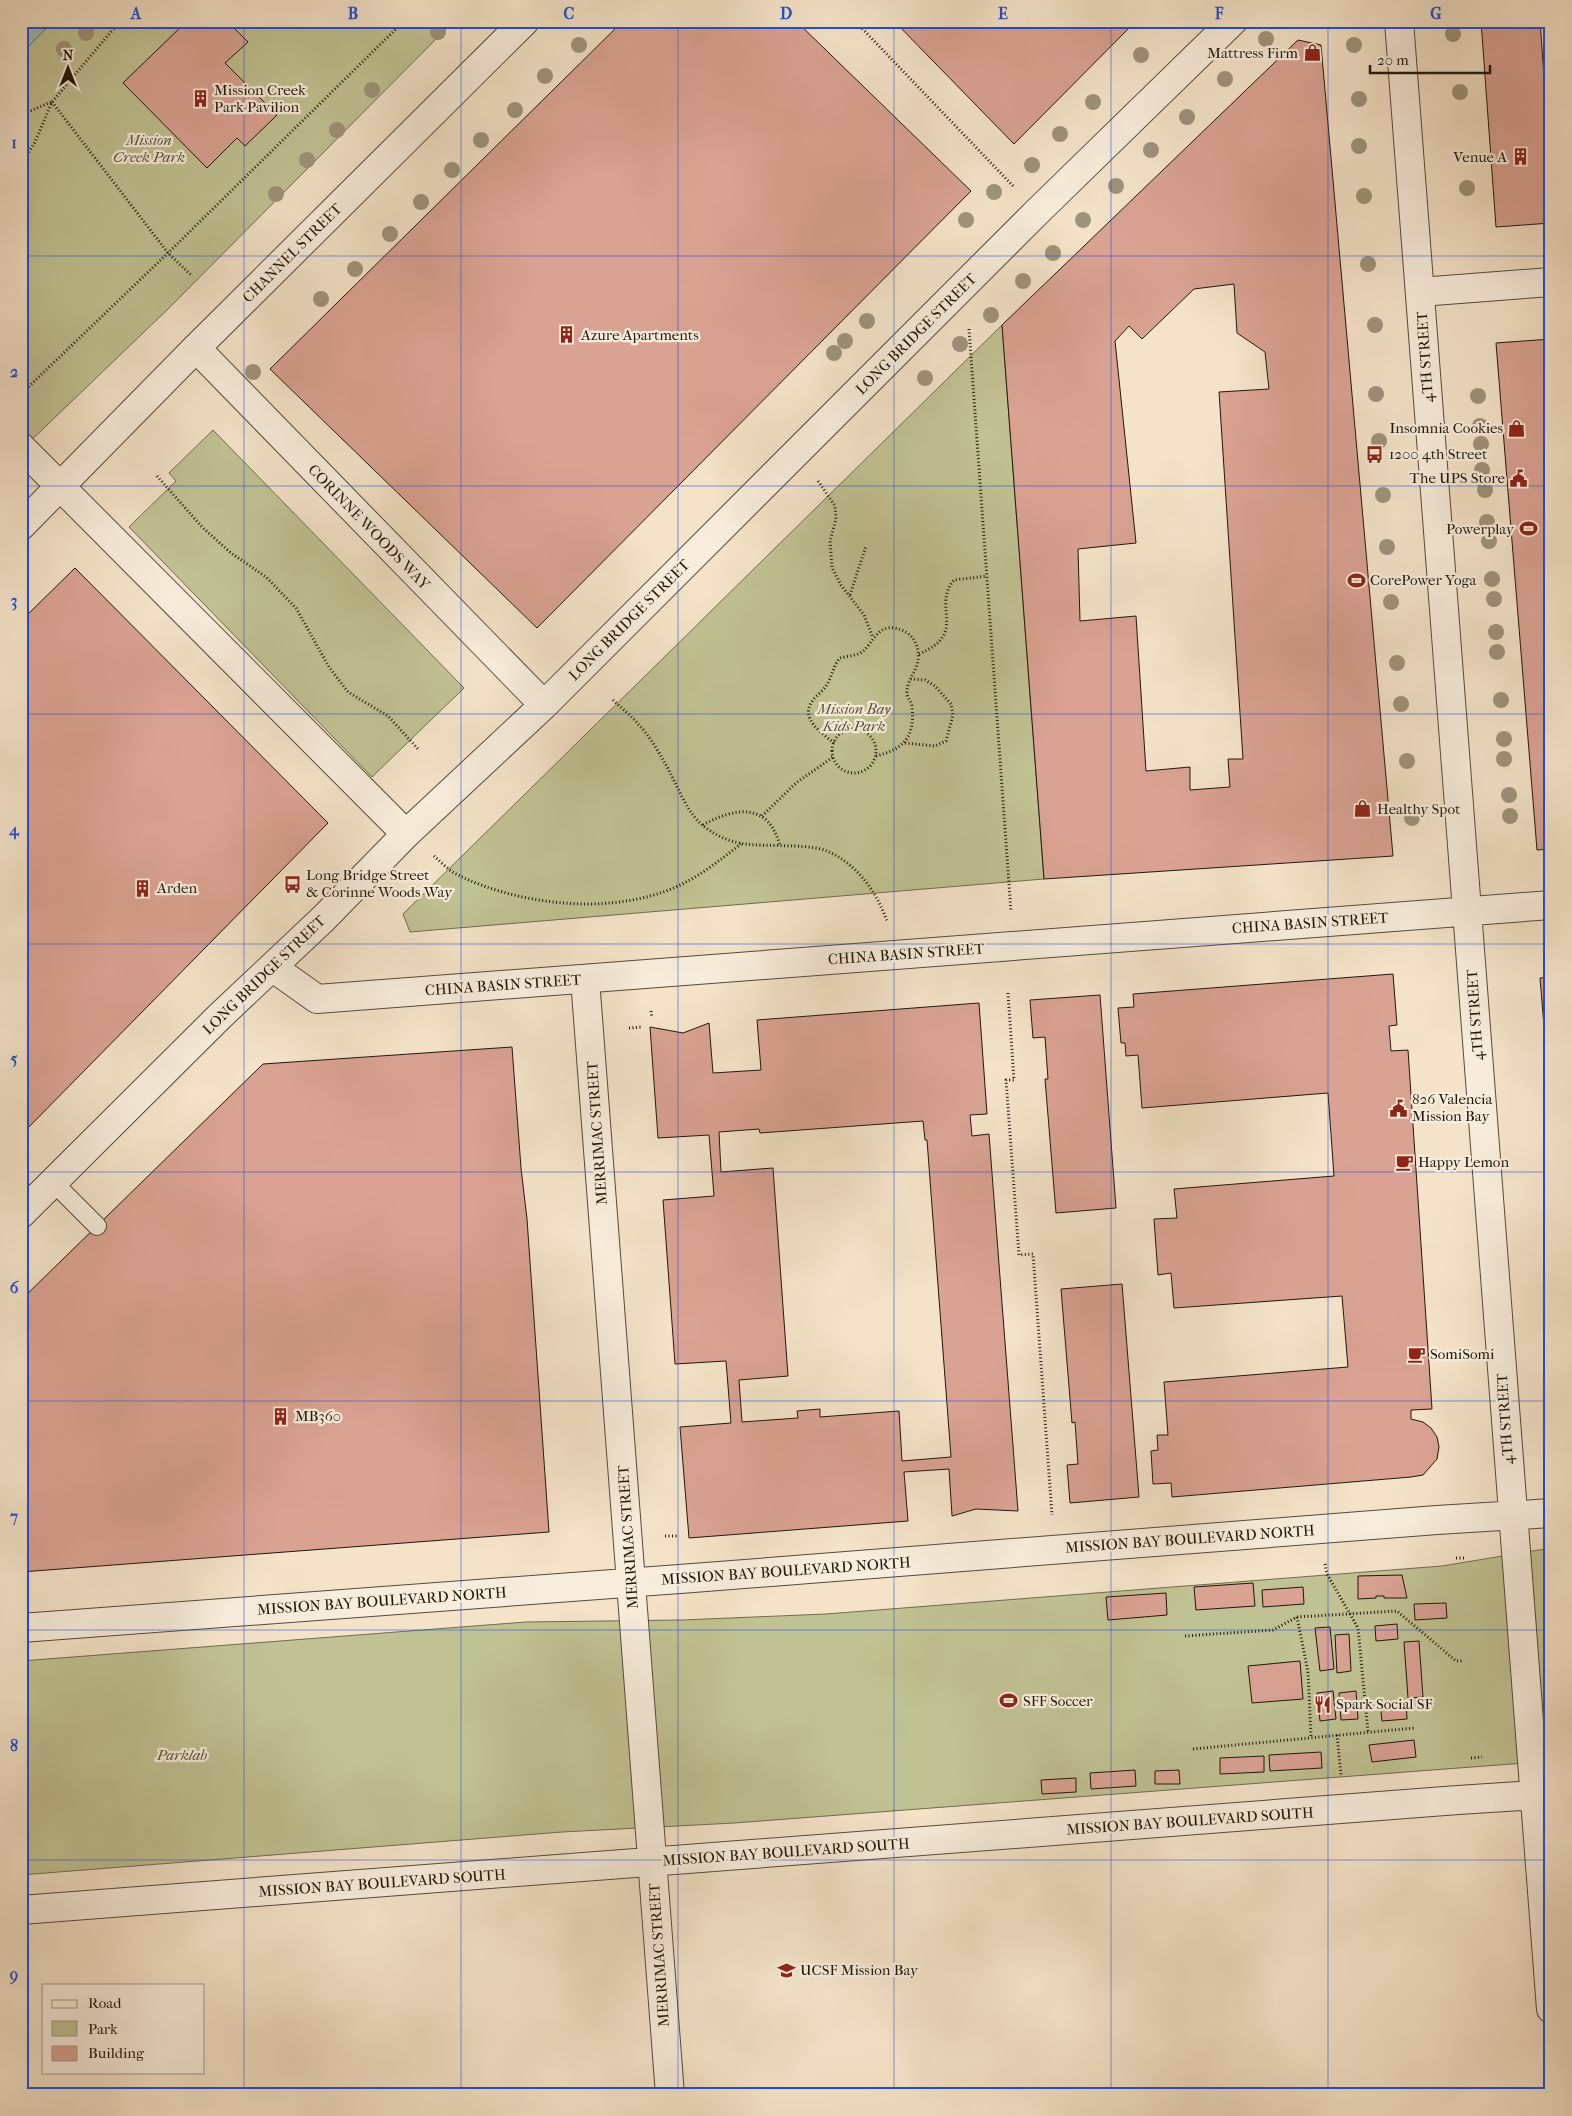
<svg xmlns="http://www.w3.org/2000/svg" width="1572" height="2116" viewBox="0 0 1572 2116" font-family="'IM FELL French Canon',serif">
<style>
.green{fill:#c1c293;stroke:#706c4f}
.water{fill:#9dbdbc;stroke:#6b7a75}
.building{fill:#daa293;stroke:#20160b;fill-rule:evenodd}
.lines{fill:none;stroke-linecap:round;stroke-linejoin:round}
.service-casing{stroke:#55493a;stroke-width:20}
.minor-casing{stroke:#55493a;stroke-width:30}
.tertiary-casing{stroke:#55493a;stroke-width:30}
.path{stroke:#20160b;stroke-width:3;stroke-dasharray:1 2.5;stroke-linecap:butt}
.service{stroke:#f8eddc;stroke-width:18}
.minor{stroke:#f8eddc;stroke-width:28}
.tertiary{stroke:#f8eddc;stroke-width:28}
.tree{fill:#9e937b}
.grid{fill:none;stroke:#1d4ed8;stroke-width:1;stroke-opacity:0.55}
.labels{text-anchor:middle;stroke-width:4.5;stroke-linejoin:round;paint-order:stroke}
.poi-label{font-size:15px;fill:#20160b;stroke:#f8eddc;text-anchor:start}
.park-label{font-size:15px;font-style:italic;fill:#58523b;stroke:#f8eddc}
.street-label{font-size:15px;fill:#20160b;stroke:#f8eddc}
.neatline{fill:none;stroke:#1d4ed8;stroke-width:2}
.grid-label{font-size:16px;text-anchor:middle;font-weight:bold;fill:#1d4ed8}
</style>
<rect width="100%" height="100%" fill="#f4e3c9"/>
<filter id="stains"><feTurbulence type="fractalNoise" baseFrequency=".004" numOctaves="4"/><feColorMatrix values="0 0 0 0 .2 0 0 0 0 .09 0 0 0 0 .02 0 0 0 .5 -.17"/></filter>
<radialGradient id="worn" r=".72"><stop offset=".6" stop-color="#630" stop-opacity="0"/><stop offset="1" stop-color="#630" stop-opacity=".3"/></radialGradient>
<path class="green" d="M53,21H454L168,309L21,450V54Z
M1002,325L1044,879L410,932L403,914Z
M213,430L464,688L372,777L129,527L176,481L169,473Z
M1551,1548V1761L734,1823L562,1832L21,1875V1661L526,1622L682,1620L826,1614L1442,1566Z"/>
<path class="water" d="M21,21H53L21,54Z"/>
<path class="building" d="M187,21H227L248,42L225,63L277,115L245,146L237,138L207,168L123,83Z
M623,21H796L971,191L537,628L270,369Z
M894,21H1136L1014,144Z
M1481,21H1540L1545,90H1551V223L1496,227Z
M1298,40L1321,45L1393,856L1044,879L1002,325ZM1234,284L1237,333L1265,352L1269,389L1219,392L1243,759H1228L1230,787L1190,790V767L1146,771L1136,616L1080,621L1078,549L1136,543L1115,341L1129,326L1142,339L1194,289Z
M1551,339V849L1537,850L1496,343Z
M75,568L328,823L21,1135V621Z
M1393,974L1397,1025L1389,1026L1391,1051L1408,1050L1432,1409L1411,1410V1419L1423,1422L1431,1428L1437,1437L1439,1447L1437,1459L1423,1475L1411,1477L1172,1497L1171,1483L1153,1484L1151,1451L1158,1450L1157,1435H1168L1164,1382L1348,1367L1342,1296L1174,1308L1171,1273L1158,1275L1154,1219L1177,1218L1174,1189L1334,1176L1328,1093L1142,1108L1138,1055L1126,1056L1125,1043H1121L1118,1008L1134,1007L1133,994Z
M1551,977V1025L1544,1026L1540,978Z
M1100,995L1116,1208L1056,1213L1045,1079H1048L1045,1037L1033,1038L1030,1000Z
M979,1003L987,1114L970,1115L972,1136L989,1134L1018,1511L976,1509L952,1516L949,1469L904,1472L908,1521L689,1538L680,1427L731,1423L726,1361L675,1364L663,1200L714,1196L709,1135L658,1138L650,1027L683,1033L709,1023L713,1073L761,1070L757,1020ZM923,1121L925,1140H927L951,1457L902,1461L899,1411L820,1417V1409L797,1411L798,1418L742,1422L739,1380L788,1376L773,1168L721,1172L719,1132L759,1129L760,1133Z
M512,1047L521,1168L527,1219L549,1532L21,1572V1300L263,1064Z
M1122,1284L1139,1497L1070,1503L1067,1465L1078,1464L1075,1422L1072,1423L1061,1289Z
M1402,1575L1407,1598H1384V1596H1376V1598L1358,1599V1576Z
M1253,1583L1255,1606L1196,1610L1194,1587Z
M1303,1587L1304,1604L1263,1607L1262,1590Z
M1166,1593L1167,1615L1108,1620L1106,1597Z
M1446,1603L1447,1618L1415,1620L1414,1604Z
M1397,1624L1398,1639L1376,1641L1375,1626Z
M1330,1627L1334,1669L1320,1671L1315,1628Z
M1349,1634L1351,1671L1337,1673L1335,1635Z
M1419,1641L1423,1697L1408,1698L1404,1642Z
M1300,1661L1303,1699L1252,1703L1248,1666Z
M1333,1691L1336,1719L1320,1721L1317,1693Z
M1356,1691L1358,1719L1341,1720L1339,1693Z
M1406,1702L1407,1719L1382,1721L1380,1704Z
M1414,1740L1416,1757L1372,1762L1369,1745Z
M1321,1752L1322,1768L1270,1771L1269,1755Z
M1264,1756V1772L1220,1774V1758Z
M1135,1770L1136,1786L1091,1789L1090,1773Z
M1179,1770L1180,1784H1155V1771Z
M1076,1778V1792L1042,1794L1041,1780Z"/>
<g class="lines">
<defs>
<path id="service" d="M53,1182L97,1226"/>
<path id="minor" d="M1399,21L1551,2009
M1420,292L1551,282
M196,348L544,705
M21,447L406,834
M272,967L317,999L1551,905
M585,979L670,2095
M21,1214L219,1017L324,918L406,834L544,705L1037,212L1233,21
M21,1628L693,1578L1437,1520L1551,1513
M21,1910L1458,1800L1551,1794"/>
<path id="tertiary" d="M21,526L196,348L525,21"/>
</defs>
<use href="#service" class="service-casing"/>
<use href="#minor" class="minor-casing"/>
<use href="#tertiary" class="tertiary-casing"/>
<path class="path" d="M855,21L1014,187
M52,102L168,253L192,276
M21,115L51,102
M21,164L35,142L52,102L120,21
M969,329L1011,912
M21,394L168,253L404,21
M157,476L202,527L231,553L266,577L296,608L329,667L348,692L388,716L418,749
M818,481L835,506L836,519L830,541L832,568L841,585L864,615L873,638
M850,595L866,546
M919,654C969,633 931,607 954,580L987,576
M613,700C621,708 631,715 638,724C649,735 658,751 666,765C677,784 687,815 706,828C735,849 757,844 790,846C800,846 817,847 827,851C857,864 876,891 887,921
M832 751a22 22 0 1 1 44 0a22 22 0 1 1-44 0Z
M834,743C821,732 799,719 813,700C817,695 823,691 826,686C832,677 833,666 840,658C847,656 855,656 862,652C872,644 878,625 894,628C914,631 923,649 916,668C912,676 907,683 907,693C907,698 912,702 912,707C915,737 904,749 876,756
M905,743L935,746L946,741L953,715L951,704L935,686L925,680L910,679
M762,816L796,783L833,757
M703,825C735,807 769,802 780,846
M434,856C441,862 449,871 458,875C517,904 601,914 663,892C693,882 716,863 741,844
M1008,993L1014,1080H1006L1019,1255L1033,1254L1052,1515
M651,1011L652,1018
M629,1028L642,1027
M665,1536H678
M1456,1558H1465
M1325,1564L1327,1574L1358,1628L1368,1732
M1297,1617L1308,1672L1311,1737
M1185,1636L1273,1630L1297,1617L1397,1611L1456,1661H1464
M1337,1735L1341,1775
M1193,1749L1414,1728
M1471,1758L1482,1757"/>
<use href="#service" class="service"/>
<use href="#minor" class="minor"/>
<use href="#tertiary" class="tertiary"/>
</g>
<g class="tree">
<circle cx="438" cy="32" r="8"/>
<circle cx="86" cy="33" r="8"/>
<circle cx="1453" cy="34" r="8"/>
<circle cx="1266" cy="39" r="8"/>
<circle cx="579" cy="45" r="8"/>
<circle cx="1354" cy="45" r="8"/>
<circle cx="64" cy="49" r="8"/>
<circle cx="1141" cy="55" r="8"/>
<circle cx="545" cy="76" r="8"/>
<circle cx="1225" cy="79" r="8"/>
<circle cx="372" cy="90" r="8"/>
<circle cx="1460" cy="92" r="8"/>
<circle cx="1359" cy="99" r="8"/>
<circle cx="1093" cy="102" r="8"/>
<circle cx="515" cy="110" r="8"/>
<circle cx="1187" cy="117" r="8"/>
<circle cx="337" cy="130" r="8"/>
<circle cx="1060" cy="134" r="8"/>
<circle cx="481" cy="140" r="8"/>
<circle cx="1359" cy="146" r="8"/>
<circle cx="1151" cy="150" r="8"/>
<circle cx="307" cy="160" r="8"/>
<circle cx="1032" cy="165" r="8"/>
<circle cx="452" cy="170" r="8"/>
<circle cx="1116" cy="186" r="8"/>
<circle cx="1467" cy="188" r="8"/>
<circle cx="994" cy="192" r="8"/>
<circle cx="276" cy="194" r="8"/>
<circle cx="1364" cy="196" r="8"/>
<circle cx="421" cy="202" r="8"/>
<circle cx="966" cy="220" r="8"/>
<circle cx="1083" cy="220" r="8"/>
<circle cx="390" cy="234" r="8"/>
<circle cx="1053" cy="253" r="8"/>
<circle cx="1368" cy="264" r="8"/>
<circle cx="355" cy="269" r="8"/>
<circle cx="1023" cy="281" r="8"/>
<circle cx="321" cy="299" r="8"/>
<circle cx="991" cy="315" r="8"/>
<circle cx="867" cy="321" r="8"/>
<circle cx="1375" cy="325" r="8"/>
<circle cx="845" cy="341" r="8"/>
<circle cx="960" cy="344" r="8"/>
<circle cx="834" cy="353" r="8"/>
<circle cx="253" cy="372" r="8"/>
<circle cx="925" cy="378" r="8"/>
<circle cx="1376" cy="394" r="8"/>
<circle cx="1478" cy="396" r="8"/>
<circle cx="1480" cy="426" r="8"/>
<circle cx="1379" cy="441" r="8"/>
<circle cx="1481" cy="444" r="8"/>
<circle cx="1482" cy="470" r="8"/>
<circle cx="1485" cy="490" r="8"/>
<circle cx="1383" cy="495" r="8"/>
<circle cx="1487" cy="522" r="8"/>
<circle cx="1489" cy="541" r="8"/>
<circle cx="1387" cy="547" r="8"/>
<circle cx="1492" cy="579" r="8"/>
<circle cx="1494" cy="599" r="8"/>
<circle cx="1391" cy="602" r="8"/>
<circle cx="1496" cy="632" r="8"/>
<circle cx="1497" cy="652" r="8"/>
<circle cx="1397" cy="663" r="8"/>
<circle cx="1501" cy="700" r="8"/>
<circle cx="1401" cy="704" r="8"/>
<circle cx="1504" cy="739" r="8"/>
<circle cx="1504" cy="759" r="8"/>
<circle cx="1407" cy="761" r="8"/>
<circle cx="1509" cy="795" r="8"/>
<circle cx="1510" cy="816" r="8"/>
<circle cx="1412" cy="818" r="8"/>
</g>
<path class="grid" d="M244,21V2095M461,21V2095M678,21V2095M894,21V2095M1111,21V2095M1328,21V2095M21,256H1551M21,486H1551M21,714H1551M21,944H1551M21,1172H1551M21,1401H1551M21,1630H1551M21,1860H1551"/>
<defs>
<symbol id="shop-bare" viewBox="-9 -9 18 18"><path d="M-5-2.5h2.3a2.7 3.5 0 0 1 5.4 0H5L5.5 6h-11ZM-1.5-2.5h3a1.5 2.3 0 0 0-3 0Z" fill="#8f2418" stroke="#f8eddc" stroke-width="2.5" paint-order="stroke"/></symbol>
<symbol id="building-bare" viewBox="-9 -9 18 18"><path d="M-4-6H4V6H1V3H-1V6H-4ZM-2.5-4.3h1.7v1.8h-1.7ZM.8-4.3h1.7v1.8H.8ZM-2.5-1h1.7V.8h-1.7ZM.8-1h1.7V.8H.8Z" fill="#8f2418" stroke="#f8eddc" stroke-width="2.5" paint-order="stroke"/></symbol>
<symbol id="bus-bare" viewBox="-9 -9 18 18"><path d="M-5-6H5V4H4V6H2V4H-2V6H-4V4H-5ZM-3.5-4V0h7V-4ZM-3.5 1.2v1.5H-2V1.2ZM2 1.2v1.5H3.5V1.2Z" fill="#8f2418" stroke="#f8eddc" stroke-width="2.5" paint-order="stroke"/></symbol>
<symbol id="civic-bare" viewBox="-9 -9 18 18"><path d="M-.6-6.5H3V-4.5H.6V-3L4-1V1h2V6H-6V1h2V-1L-.6-3ZM-1.2 2.5V6h2.4V2.5Z" fill="#8f2418" stroke="#f8eddc" stroke-width="2.5" paint-order="stroke"/></symbol>
<symbol id="stadium-bare" viewBox="-9 -9 18 18"><path d="M0-5a6.5 5 0 1 0 0 10a6.5 5 0 1 0 0-10ZM-3.5-1.8h7v3.6h-7Z" fill="#8f2418" stroke="#f8eddc" stroke-width="2.5" paint-order="stroke"/></symbol>
<symbol id="cafe-bare" viewBox="-9 -9 18 18"><path d="M-5.5-4.5H6V0H3Q3 3.5 0 3.5H-2.5Q-5.5 3.5-5.5 0ZM3-3.2v2h1.7v-2ZM-6 4.5H4V6H-6Z" fill="#8f2418" stroke="#f8eddc" stroke-width="2.5" paint-order="stroke"/></symbol>
<symbol id="restaurant-bare" viewBox="-9 -9 18 18"><path d="M-5-6h1v4h1v-4h1v4h1v-4h1v5L-1.5 .5V6h-2V.5L-5-1ZM5-6V6H3V1.5H1.5Q1.5-4 5-6Z" fill="#8f2418" stroke="#f8eddc" stroke-width="2.5" paint-order="stroke"/></symbol>
<symbol id="university-bare" viewBox="-9 -9 18 18"><path d="M0-5L7-2L0 1L-7-2ZM-4 1L0 2.5L4 1V4Q0 6-4 4Z" fill="#8f2418" stroke="#f8eddc" stroke-width="2.5" paint-order="stroke"/></symbol>
</defs>
<g fill-rule="evenodd">
<use href="#shop-bare" x="1300" y="40" width="25" height="25"/>
<use href="#building-bare" x="188" y="86" width="25" height="25"/>
<use href="#building-bare" x="1508" y="144" width="25" height="25"/>
<use href="#building-bare" x="554" y="322" width="25" height="25"/>
<use href="#shop-bare" x="1504" y="416" width="25" height="25"/>
<use href="#bus-bare" x="1362" y="442" width="25" height="25"/>
<use href="#civic-bare" x="1506" y="466" width="25" height="25"/>
<use href="#stadium-bare" x="1516" y="516" width="25" height="25"/>
<use href="#stadium-bare" x="1344" y="568" width="25" height="25"/>
<use href="#shop-bare" x="1350" y="796" width="25" height="25"/>
<use href="#bus-bare" x="280" y="872" width="25" height="25"/>
<use href="#building-bare" x="130" y="876" width="25" height="25"/>
<use href="#civic-bare" x="1386" y="1096" width="25" height="25"/>
<use href="#cafe-bare" x="1392" y="1150" width="25" height="25"/>
<use href="#cafe-bare" x="1404" y="1342" width="25" height="25"/>
<use href="#building-bare" x="268" y="1404" width="25" height="25"/>
<use href="#stadium-bare" x="996" y="1688" width="25" height="25"/>
<use href="#restaurant-bare" x="1310" y="1692" width="25" height="25"/>
<use href="#university-bare" x="774" y="1958" width="25" height="25"/>
</g>
<g class="labels">
<g class="poi-label">
<text x="1298" y="58" text-anchor="end">Mattress Firm</text>
<text x="214" y="95">Mission Creek<tspan x="214" dy="17">Park Pavilion</tspan></text>
<text x="1507" y="162" text-anchor="end">Venue A</text>
<text x="581" y="340">Azure Apartments</text>
<text x="1503" y="433" text-anchor="end">Insomnia Cookies</text>
<text x="1389" y="459">1200 4th Street</text>
<text x="1505" y="483" text-anchor="end">The UPS Store</text>
<text x="1514" y="534" text-anchor="end">Powerplay</text>
<text x="1370" y="585">CorePower Yoga</text>
<text x="1377" y="814">Healthy Spot</text>
<text x="306" y="880">Long Bridge Street<tspan x="306" dy="17">&amp; Corinne Woods Way</tspan></text>
<text x="157" y="893">Arden</text>
<text x="1412" y="1104">826 Valencia<tspan x="1412" dy="17">Mission Bay</tspan></text>
<text x="1418" y="1167">Happy Lemon</text>
<text x="1430" y="1359">SomiSomi</text>
<text x="295" y="1421">MB360</text>
<text x="1023" y="1706">SFF Soccer</text>
<text x="1336" y="1709">Spark Social SF</text>
<text x="800" y="1975">UCSF Mission Bay</text>
</g>
<g class="park-label">
<text x="149" y="145">Mission<tspan x="149" dy="17">Creek Park</tspan></text>
<text x="854" y="714">Mission Bay<tspan x="854" dy="17">Kids Park</tspan></text>
<text x="182" y="1760">Parklab</text>
</g>
<g class="street-label">
<text transform="translate(292 253) rotate(-45)" y="5">CHANNEL STREET</text>
<text transform="translate(916 334) rotate(-45)" y="5">LONG BRIDGE STREET</text>
<text transform="translate(1425 357) rotate(-94)" y="5">4TH STREET</text>
<text transform="translate(369 527) rotate(46)" y="5">CORINNE WOODS WAY</text>
<text transform="translate(629 620) rotate(-45)" y="5">LONG BRIDGE STREET</text>
<text transform="translate(1310 923) rotate(-4)" y="5">CHINA BASIN STREET</text>
<text transform="translate(906 954) rotate(-4)" y="5">CHINA BASIN STREET</text>
<text transform="translate(264 975) rotate(-44)" y="5">LONG BRIDGE STREET</text>
<text transform="translate(503 985) rotate(-4)" y="5">CHINA BASIN STREET</text>
<text transform="translate(1475 1015) rotate(-94)" y="5">4TH STREET</text>
<text transform="translate(597 1133) rotate(-94)" y="5">MERRIMAC STREET</text>
<text transform="translate(1505 1419) rotate(-94)" y="5">4TH STREET</text>
<text transform="translate(628 1537) rotate(-94)" y="5">MERRIMAC STREET</text>
<text transform="translate(1190 1539) rotate(-4)" y="5">MISSION BAY BOULEVARD NORTH</text>
<text transform="translate(786 1571) rotate(-4)" y="5">MISSION BAY BOULEVARD NORTH</text>
<text transform="translate(382 1601) rotate(-4)" y="5">MISSION BAY BOULEVARD NORTH</text>
<text transform="translate(1190 1821) rotate(-4)" y="5">MISSION BAY BOULEVARD SOUTH</text>
<text transform="translate(786 1852) rotate(-4)" y="5">MISSION BAY BOULEVARD SOUTH</text>
<text transform="translate(382 1883) rotate(-4)" y="5">MISSION BAY BOULEVARD SOUTH</text>
<text transform="translate(659 1955) rotate(-94)" y="5">MERRIMAC STREET</text>
</g>
</g>
<rect width="1572" height="2116" fill="none" stroke="#f4e3c9" stroke-width="55"/>
<rect x="42" y="1984" width="162" height="90" fill="#f8eddc" stroke="#a29788"/>
<rect x="52" y="2000" width="25" height="8" fill="#f8eddc" stroke="#a29788"/>
<text x="88" y="2008" font-size="15" fill="#20160b">Road</text>
<rect x="52" y="2021" width="25" height="15" fill="#c1c293" stroke="#a29788"/>
<text x="88" y="2034" font-size="15" fill="#20160b">Park</text>
<rect x="52" y="2046" width="25" height="15" fill="#daa293" stroke="#a29788"/>
<text x="88" y="2058" font-size="15" fill="#20160b">Building</text>
<g transform="translate(68 68)" stroke="#f8eddc" stroke-width="4" paint-order="stroke">
<path d="M0-4L9 19L0 12L-9 19Z" fill="#20160b"/>
<text y="-8" font-size="14" font-weight="bold" text-anchor="middle" fill="#20160b">N</text>
</g>
<path d="M1370 65v8h120v-8" fill="none" stroke="#20160b" stroke-width="2.5"/>
<text x="1377" y="65" font-size="15" fill="#20160b" stroke="#f8eddc" stroke-width="4" paint-order="stroke">20 m</text>
<rect x="28" y="28" width="1516" height="2060" class="neatline"/>
<g class="grid-label">
<text x="136" y="19">A</text>
<text x="353" y="19">B</text>
<text x="569" y="19">C</text>
<text x="786" y="19">D</text>
<text x="1003" y="19">E</text>
<text x="1219" y="19">F</text>
<text x="1436" y="19">G</text>
<text x="14" y="148">1</text>
<text x="14" y="377">2</text>
<text x="14" y="606">3</text>
<text x="14" y="835">4</text>
<text x="14" y="1064">5</text>
<text x="14" y="1293">6</text>
<text x="14" y="1522">7</text>
<text x="14" y="1751">8</text>
<text x="14" y="1980">9</text>
</g>
<rect width="100%" height="100%" filter="url(#stains)"/>
<rect width="100%" height="100%" fill="url(#worn)"/>
</svg>
